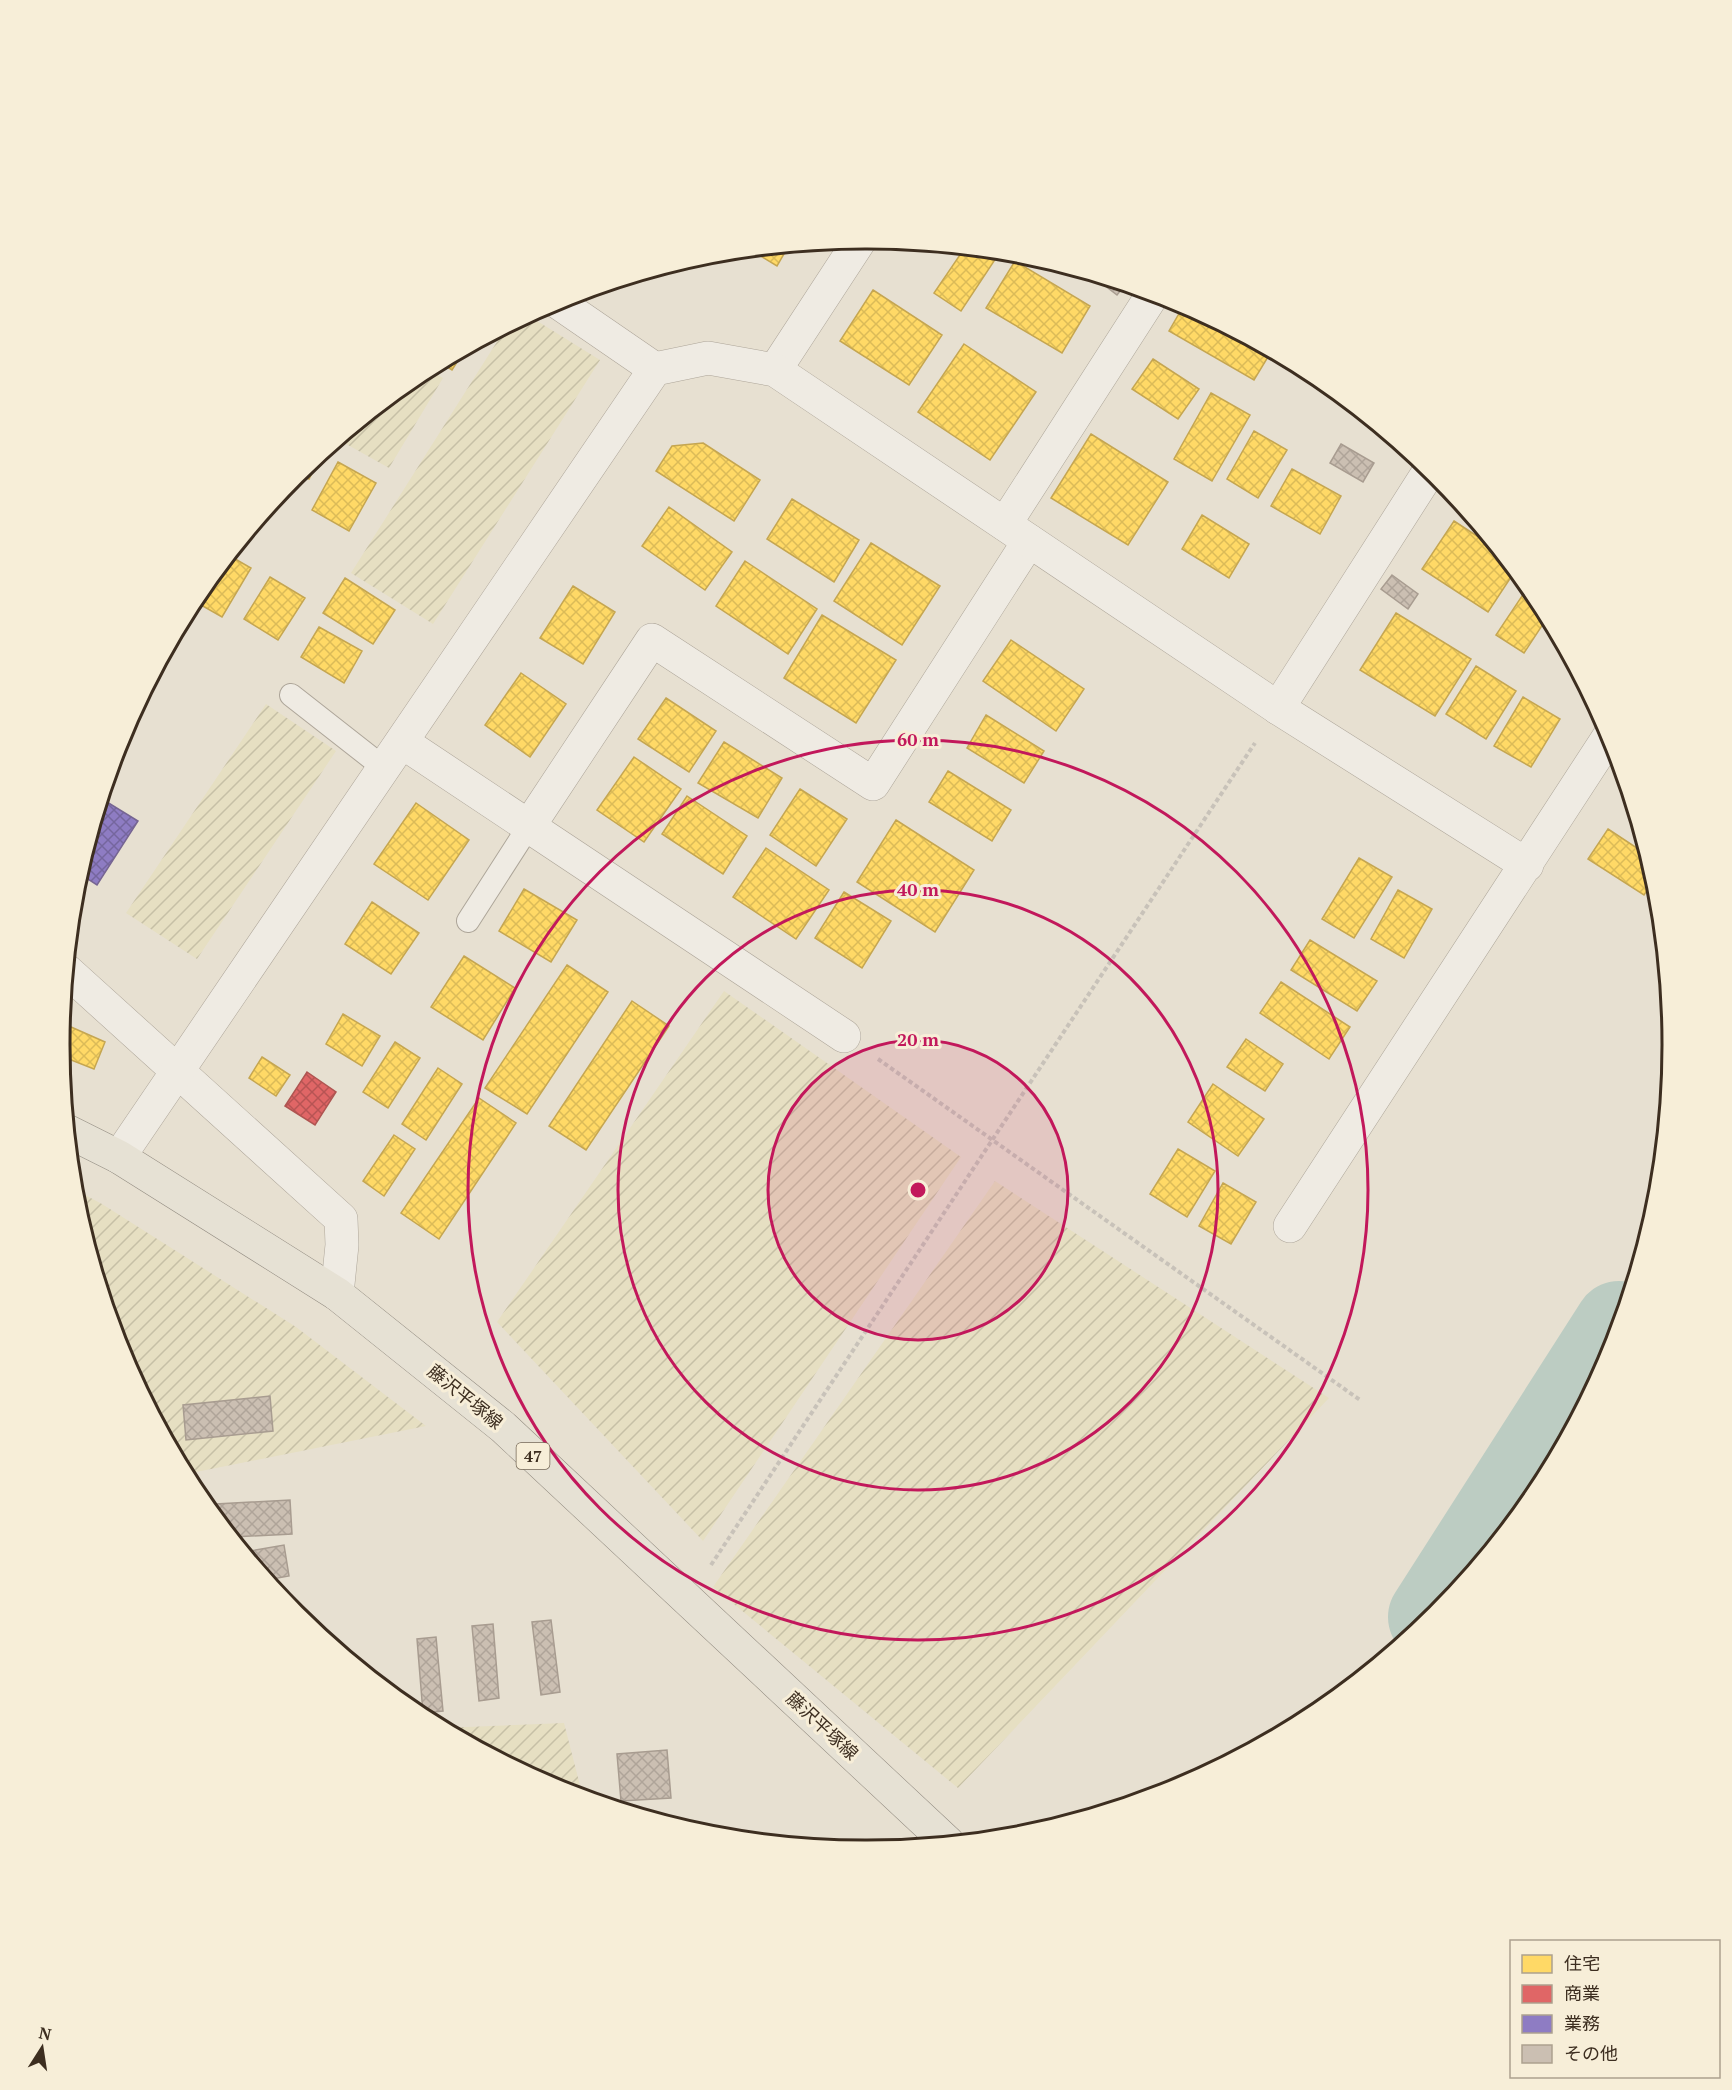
<svg xmlns="http://www.w3.org/2000/svg" width="1732" height="2090" viewBox="0 0 1732 2090" font-family="'PT Serif','Noto Sans JP',serif">
<style>
.farmland{fill:url(#farmland-furrows)}
.homes{fill:url(#homes-cross-hatch);stroke:#c5a651;stroke-width:1.5}
.shops{fill:url(#shops-cross-hatch);stroke:#af5551;stroke-width:1.5}
.offices{fill:url(#offices-cross-hatch);stroke:#766592;stroke-width:1.5}
.lines{fill:none;stroke-linecap:round;stroke-linejoin:round}
.river{stroke:#bcccc2;stroke-width:90}
.building{fill:url(#building-cross-hatch);stroke:#a89c90;stroke-width:1.5}
.service-casing{stroke:#ada599;stroke-width:24}
.minor-casing{stroke:#ada599;stroke-width:34}
.tertiary-casing{stroke:#ada599;stroke-width:34}
.primary-casing{stroke:#928b80;stroke-width:34}
.path{stroke:#c8c2b9;stroke-width:4;stroke-dasharray:4.5 3;stroke-linecap:butt}
.service{stroke:#efebe3;stroke-width:22}
.minor{stroke:#efebe3;stroke-width:33}
.tertiary{stroke:#efebe3;stroke-width:33}
.primary{stroke:#e6e1d4;stroke-width:33}
.ring{fill:none;stroke:#c2185b;stroke-width:3}
.labels{text-anchor:middle;stroke-width:6;stroke-linejoin:round;paint-order:stroke}
.shield{fill:#f7eed8;stroke:#756857;stroke-width:1.5}
.shield-label{font-size:16px;font-weight:bold;fill:#3d2e20}
.street-label{font-size:18px;fill:#3d2e20;stroke:#f7eed8}
.rim{fill:none;stroke:#3d2e20;stroke-width:3}
.centre{fill:#c2185b;stroke:#f7eed8;stroke-width:3}
.ring-label{font-size:18px;text-anchor:middle;font-weight:bold;fill:#c2185b;stroke:#f7eed8;stroke-width:6;stroke-linejoin:round;paint-order:stroke}
</style>
<defs>
<pattern id="farmland-furrows" width="10" height="10" patternUnits="userSpaceOnUse" patternTransform="scale(1.5)"><rect width="10" height="10" fill="#e6dfc2"/><path d="M-1 1l2-2M0 10L10 0M9 11l2-2" fill="none" stroke="#c6c0a6"/></pattern>
<pattern id="homes-cross-hatch" width="8" height="8" patternUnits="userSpaceOnUse" patternTransform="scale(1.5)"><rect width="8" height="8" fill="#ffd966"/><path d="M0 0l8 8M0 8l8-8" fill="none" stroke="#dbbb58"/></pattern>
<pattern id="shops-cross-hatch" width="8" height="8" patternUnits="userSpaceOnUse" patternTransform="scale(1.5)"><rect width="8" height="8" fill="#e06666"/><path d="M0 0l8 8M0 8l8-8" fill="none" stroke="#b75454"/></pattern>
<pattern id="offices-cross-hatch" width="8" height="8" patternUnits="userSpaceOnUse" patternTransform="scale(1.5)"><rect width="8" height="8" fill="#8e7cc3"/><path d="M0 0l8 8M0 8l8-8" fill="none" stroke="#75669e"/></pattern>
<pattern id="building-cross-hatch" width="8" height="8" patternUnits="userSpaceOnUse" patternTransform="scale(1.5)"><rect width="8" height="8" fill="#cbbfb2"/><path d="M0 0l8 8M0 8l8-8" fill="none" stroke="#afa499"/></pattern>
</defs>
<rect width="100%" height="100%" fill="#e7e0d1"/>
<path class="farmland" d="M529,316L600,360L433,624L351,573L505,329Z
M428,369L443,378L389,468L339,440Z
M266,704L336,751L197,959L126,913Z
M724,991L961,1157L703,1541L497,1322Z
M995,1181L1329,1398L958,1788L713,1587Z
M74,1189L102,1204L296,1327L426,1426L186,1474L121,1353L75,1202Z
M564,1723L583,1797L557,1790L442,1728Z"/>
<path class="homes" d="M788,247L777,266L751,250Z
M964,249L1000,252L961,311L934,293Z
M1015,261L1090,306L1062,353L986,308Z
M873,290L942,335L909,385L840,341Z
M1184,305L1271,352L1254,380L1169,331Z
M964,344L1036,392L990,460L918,412Z
M464,351L452,370L441,363Z
M1153,359L1199,389L1178,419L1132,389Z
M1305,370L1314,375L1358,411L1301,376Z
M1211,393L1250,415L1212,481L1174,459Z
M1254,431L1287,450L1258,498L1227,479Z
M1091,434L1168,482L1128,545L1051,498Z
M703,443L760,480L734,521L656,471L672,446Z
M321,455L309,479L297,474Z
M338,462L376,483L349,531L312,510Z
M1292,469L1341,496L1320,534L1271,506Z
M792,499L859,540L834,582L767,539Z
M669,507L732,552L705,590L642,546Z
M1202,515L1249,544L1229,578L1182,549Z
M1454,521L1497,549L1515,571L1488,612L1422,569Z
M871,543L940,586L902,645L834,601Z
M230,556L251,568L222,617L194,601Z
M745,561L817,609L788,654L716,606Z
M270,577L305,598L278,640L244,619Z
M345,578L395,610L373,644L323,613Z
M573,586L615,612L583,664L540,638Z
M1528,587L1547,618L1524,653L1496,635Z
M1396,613L1471,659L1435,716L1360,670Z
M822,615L896,660L856,723L784,678Z
M319,627L362,651L344,683L301,657Z
M1011,640L1084,689L1056,731L983,681Z
M1476,666L1516,691L1486,739L1446,714Z
M521,673L566,704L530,757L485,725Z
M1523,697L1560,719L1531,767L1494,746Z
M666,698L716,731L689,772L638,739Z
M986,715L1044,751L1024,783L967,748Z
M724,742L782,778L758,818L698,783Z
M634,757L681,789L644,842L597,810Z
M948,771L1011,810L992,841L929,802Z
M800,789L847,819L816,866L770,835Z
M687,796L747,836L723,874L662,834Z
M416,803L469,840L428,900L374,864Z
M896,820L974,870L935,932L857,882Z
M1608,829L1646,854L1654,880L1644,895L1588,859Z
M766,848L829,890L796,939L733,897Z
M1359,858L1392,877L1354,938L1322,919Z
M524,889L577,920L551,962L499,931Z
M1398,890L1432,909L1404,958L1371,939Z
M844,892L891,921L862,968L815,938Z
M372,902L419,933L391,974L345,944Z
M1310,940L1377,981L1357,1011L1291,970Z
M464,956L515,988L483,1040L431,1007Z
M567,965L608,992L527,1114L485,1088Z
M1281,982L1350,1027L1329,1059L1260,1013Z
M632,1001L669,1026L586,1150L549,1126Z
M343,1014L380,1036L362,1066L326,1044Z
M62,1023L105,1042L94,1069L61,1056Z
M1246,1039L1283,1064L1265,1091L1227,1067Z
M395,1042L420,1058L388,1108L363,1092Z
M262,1057L290,1075L276,1096L249,1078Z
M438,1068L462,1084L426,1140L402,1124Z
M1213,1084L1264,1119L1238,1156L1188,1122Z
M479,1098L516,1123L439,1239L401,1213Z
M394,1135L415,1149L384,1196L363,1181Z
M1178,1149L1215,1171L1187,1217L1150,1194Z
M1223,1183L1256,1202L1231,1244L1199,1226Z"/>
<path class="shops" d="M307,1072L336,1092L315,1125L285,1106Z"/>
<path class="offices" d="M102,799L138,821L97,885L80,874Z"/>
<g class="lines">
<path class="river" d="M1433,1617L1619,1326"/>
</g>
<path class="building" d="M1091,275L1125,285L1117,295Z
M1341,444L1374,463L1363,482L1330,463Z
M1392,575L1418,594L1408,609L1381,589Z
M270,1396L273,1431L186,1440L183,1405Z
M290,1500L292,1534L232,1537L217,1518L216,1504Z
M284,1545L289,1576L267,1580L244,1552Z
M551,1620L560,1692L541,1695L532,1622Z
M493,1624L499,1698L479,1701L472,1626Z
M436,1637L443,1711L423,1713L417,1639Z
M667,1750L671,1798L621,1801L617,1754Z"/>
<g class="lines">
<defs>
<path id="service" d="M291,695L384,768
M468,921L529,826"/>
<path id="minor" d="M556,301L655,369
M775,370L860,240
M1005,524L1153,294
M1278,708L1527,865
M402,742L844,1036
M529,826L652,640L873,784L1029,541
M67,971L341,1219L342,1245L337,1294
M1290,1226L1610,735"/>
<path id="tertiary" d="M119,1157L655,369L708,358L775,370L1278,708L1430,470"/>
<path id="primary" d="M69,1132L119,1157L337,1294L503,1427L948,1843"/>
</defs>
<use href="#service" class="service-casing"/>
<use href="#minor" class="minor-casing"/>
<use href="#tertiary" class="tertiary-casing"/>
<use href="#primary" class="primary-casing"/>
<path class="path" d="M878,1059L1360,1400
M711,1565L1255,743"/>
<use href="#service" class="service"/>
<use href="#minor" class="minor"/>
<use href="#tertiary" class="tertiary"/>
<use href="#primary" class="primary"/>
</g>
<circle cx="918" cy="1190" r="150" fill="#c2185b" fill-opacity=".12"/>
<g class="ring">
<circle cx="918" cy="1190" r="150"/>
<circle cx="918" cy="1190" r="300"/>
<circle cx="918" cy="1190" r="450"/>
</g>
<g class="labels">
<rect class="shield" x="516.5" y="1443" width="33" height="26" rx="4.5"/>
<g class="shield-label">
<text x="533" y="1462">47</text>
</g>
<g class="street-label">
<text transform="translate(465 1397) rotate(39)" y="6">藤沢平塚線</text>
<text transform="translate(822 1726) rotate(43)" y="6">藤沢平塚線</text>
</g>
</g>
<path d="M0 0H1732V2090H0ZM865 249H867A795 795 0 0 1 1662 1044V1045A795 795 0 0 1 867 1840H865A795 795 0 0 1 70 1045V1044A795 795 0 0 1 865 249Z" fill="#f7eed8" fill-rule="evenodd"/>
<path class="rim" d="M865 249H867A795 795 0 0 1 1662 1044V1045A795 795 0 0 1 867 1840H865A795 795 0 0 1 70 1045V1044A795 795 0 0 1 865 249Z"/>
<circle cx="918" cy="1190" r="9" class="centre"/>
<g class="ring-label">
<text x="918" y="746">60 m</text>
<text x="918" y="896">40 m</text>
<text x="918" y="1046">20 m</text>
</g>
<rect x="1510" y="1940" width="210" height="138" fill="#f7eed8" stroke="#ada18e" stroke-width="1.5"/>
<rect x="1522" y="1955" width="30" height="18" fill="#ffd966" stroke="#ada18e" stroke-width="1.5"/>
<text x="1564" y="1970" font-size="18" fill="#3d2e20">住宅</text>
<rect x="1522" y="1985" width="30" height="18" fill="#e06666" stroke="#ada18e" stroke-width="1.5"/>
<text x="1564" y="2000" font-size="18" fill="#3d2e20">商業</text>
<rect x="1522" y="2015" width="30" height="18" fill="#8e7cc3" stroke="#ada18e" stroke-width="1.5"/>
<text x="1564" y="2030" font-size="18" fill="#3d2e20">業務</text>
<rect x="1522" y="2045" width="30" height="18" fill="#cbbfb2" stroke="#ada18e" stroke-width="1.5"/>
<text x="1564" y="2060" font-size="18" fill="#3d2e20">その他</text>
<g transform="translate(42 2048) rotate(12)" stroke="#f7eed8" stroke-width="4.5" paint-order="stroke">
<path d="M0-4.5L10 22L0 15L-10 22Z" fill="#3d2e20"/>
<text y="-9" font-size="16" font-weight="bold" text-anchor="middle" fill="#3d2e20">N</text>
</g>
</svg>
